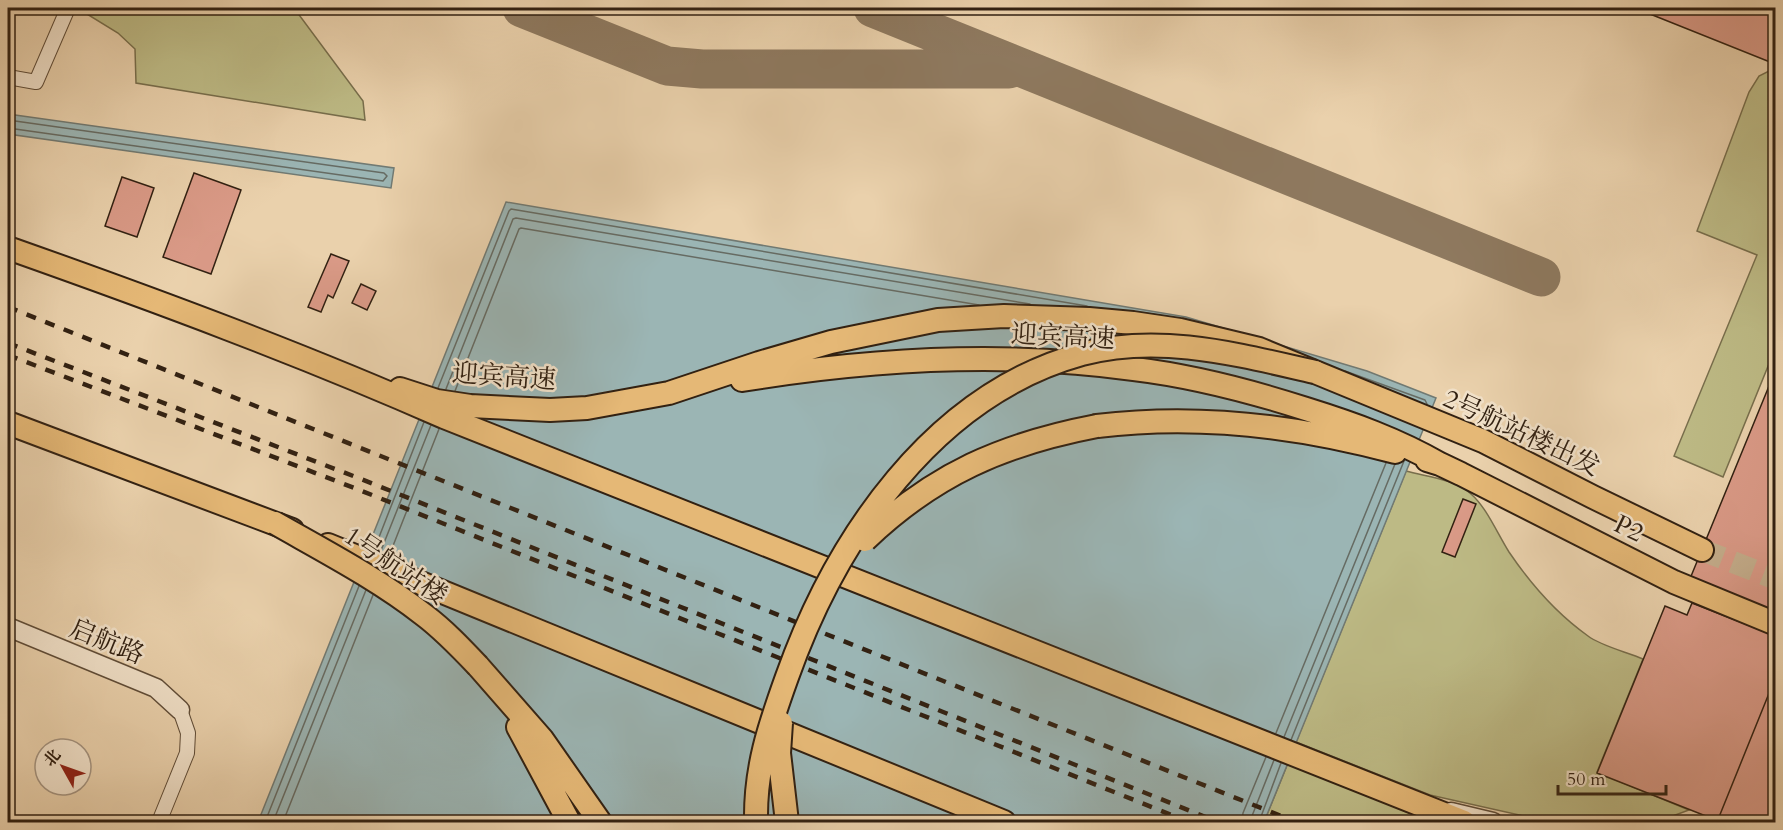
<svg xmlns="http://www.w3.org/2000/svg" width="1783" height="830" viewBox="0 0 1783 830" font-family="Cardo,'Noto Serif SC',serif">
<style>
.green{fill:#bdba85;stroke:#786e4c;stroke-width:1.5}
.water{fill:#9bb5b4;stroke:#717a73;stroke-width:1.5}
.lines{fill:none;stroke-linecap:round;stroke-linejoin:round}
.shore{stroke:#666b63;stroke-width:1.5}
.taxiway{stroke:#8e795f;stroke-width:39}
.building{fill:#da9a87;stroke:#322112;stroke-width:1.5}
.primary-tunnel{stroke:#c5ae8d;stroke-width:22;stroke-dasharray:22 11;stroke-linecap:butt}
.minor-casing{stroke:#604d38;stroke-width:16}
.tertiary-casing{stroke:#604d38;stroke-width:21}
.primary-casing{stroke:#322112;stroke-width:26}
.trunk-casing{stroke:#322112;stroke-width:26}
.minor{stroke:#f1e1c9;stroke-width:14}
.tertiary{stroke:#f1e1c9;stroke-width:18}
.primary{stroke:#e5b876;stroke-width:22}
.trunk{stroke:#e5b876;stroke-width:22}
.rail{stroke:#322112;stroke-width:4.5;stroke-dasharray:10 10;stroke-linecap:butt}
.primary-bridge-casing{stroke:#322112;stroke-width:26;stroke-linecap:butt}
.primary-bridge{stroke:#e5b876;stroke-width:22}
.labels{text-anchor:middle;stroke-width:5;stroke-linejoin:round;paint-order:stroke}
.street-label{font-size:26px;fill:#322112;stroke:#f1e1c9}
</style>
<rect width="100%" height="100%" fill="#ead1ac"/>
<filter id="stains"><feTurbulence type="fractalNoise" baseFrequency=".00333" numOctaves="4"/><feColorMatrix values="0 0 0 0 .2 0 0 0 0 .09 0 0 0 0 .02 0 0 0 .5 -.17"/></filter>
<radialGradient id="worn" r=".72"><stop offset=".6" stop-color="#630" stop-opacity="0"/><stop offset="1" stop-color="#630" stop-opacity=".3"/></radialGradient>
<path class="green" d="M84,8H294L363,101L365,120L136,83L135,49L118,33L82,11Z
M1775,68V349L1723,477L1674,456L1757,255L1697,231L1749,92L1759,76Z
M1406,471C1428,477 1454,479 1471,494C1487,508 1497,533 1509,552C1530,583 1557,614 1588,636C1601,646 1627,652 1643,659L1597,772L1689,810L1670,817L1663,822H1550L1430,795L1296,742Z
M1288,763L1422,818L1427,822H1264Z"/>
<path class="water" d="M8,114L394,168L391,188L8,134Z
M506,202L1186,317L1367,371L1436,398L1264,822H258Z"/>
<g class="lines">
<path class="shore" d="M8,120L384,173L387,176L383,181L8,128
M1345,371L1425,400L1427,404
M438,388L509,211L511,209L1087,306
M446,389L513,219L516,218L1030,304
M455,391L519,229L521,228L979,305
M374,550L424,422
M380,553L431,425
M389,556L439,429
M1276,733L1386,463
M1284,737L1395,464
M1291,740L1404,461
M265,822L359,586
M273,822L366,590
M283,822L373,595
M1242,822L1243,813L1266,757
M1251,822L1252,816L1274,760
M1259,822L1281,763"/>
<path class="taxiway" d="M522,8L667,66L702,69H1009
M873,8L1541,277"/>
</g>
<path class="building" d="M1635,8H1776V64L1770,62Z
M194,173L241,190L211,274L163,257Z
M122,177L154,188L137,237L105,226Z
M331,254L349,261L333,298L328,295L321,312L308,307Z
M361,284L376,291L367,310L352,303Z
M1776,369V636L1692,603L1697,590L1687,586Z
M1463,499L1476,504L1455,557L1442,552Z
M1692,603L1776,636V822H1721L1597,773L1665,606L1687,615Z
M1776,676V822H1717Z"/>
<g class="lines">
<path class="primary-tunnel" d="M1702,550L1776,579"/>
<defs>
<path id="minor" d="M8,77L36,82L68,8
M159,822L187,753L188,733L180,710"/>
<path id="tertiary" d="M8,627L156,688L180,710
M1451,812L1493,822"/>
<path id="primary" d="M742,380C870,359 1005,351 1134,369C1193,376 1250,391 1306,409C1354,424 1396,439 1440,464
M400,389L437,401L470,406L550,410L587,408L669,393L759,363L831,342L938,320L1004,316L1089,319L1133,323L1180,330L1259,349L1483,441L1593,497L1702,550
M1097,426C1196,414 1299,426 1395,452
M1427,460L1440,464L1461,474L1674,582L1776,624
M478,666L542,739L600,822
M518,727L569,822"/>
<path id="trunk" d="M8,248C155,300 301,354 444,417L1464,822
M8,423L292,530
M328,545L1004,822"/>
</defs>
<use href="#minor" class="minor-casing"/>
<use href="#tertiary" class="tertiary-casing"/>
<use href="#primary" class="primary-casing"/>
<use href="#trunk" class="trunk-casing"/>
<use href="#minor" class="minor"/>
<use href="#tertiary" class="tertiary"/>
<use href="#primary" class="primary"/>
<use href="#trunk" class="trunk"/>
<path class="rail" d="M8,307L1296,822
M8,343L361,479L1218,822
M8,355L357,489L1189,822"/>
<defs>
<path id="primary-bridge" d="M275,523C326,552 378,579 424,615C444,630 461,648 478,666
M865,540C934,474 1003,444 1097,426
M781,723L779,753L787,822
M756,822C755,768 769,727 787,677C836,539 933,395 1082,354C1160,333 1239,355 1315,372"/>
</defs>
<use href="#primary-bridge" class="primary-bridge-casing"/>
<use href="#primary-bridge" class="primary-bridge"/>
</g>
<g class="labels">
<g class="street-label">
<text transform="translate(1063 336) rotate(3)" y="9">迎宾高速</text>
<text transform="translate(504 376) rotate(4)" y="9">迎宾高速</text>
<text transform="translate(1522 432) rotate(25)" y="9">2号航站楼出发</text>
<text transform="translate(1629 528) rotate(26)" y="9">P2</text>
<text transform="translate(396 565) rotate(34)" y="9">1号航站楼</text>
<text transform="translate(107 641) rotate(22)" y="9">启航路</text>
</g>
</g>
<rect width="1783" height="830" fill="none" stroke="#ead1ac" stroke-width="30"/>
<rect x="9" y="9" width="1765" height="812" fill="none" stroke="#322112" stroke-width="3"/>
<rect x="15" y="15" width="1753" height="800" fill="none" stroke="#322112" stroke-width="1.5"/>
<g transform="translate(63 767) rotate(310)"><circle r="28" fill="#f1e1c9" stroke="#a59480" stroke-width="1.5"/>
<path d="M0-4.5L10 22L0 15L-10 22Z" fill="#8f2418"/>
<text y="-9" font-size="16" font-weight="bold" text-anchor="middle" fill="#322112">北</text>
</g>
<path d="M1558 785v9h108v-9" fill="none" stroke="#322112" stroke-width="3"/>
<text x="1567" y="785" font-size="18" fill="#322112" stroke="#f1e1c9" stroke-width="4.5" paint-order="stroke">50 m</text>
<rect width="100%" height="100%" filter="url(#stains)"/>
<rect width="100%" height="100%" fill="url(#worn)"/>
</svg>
